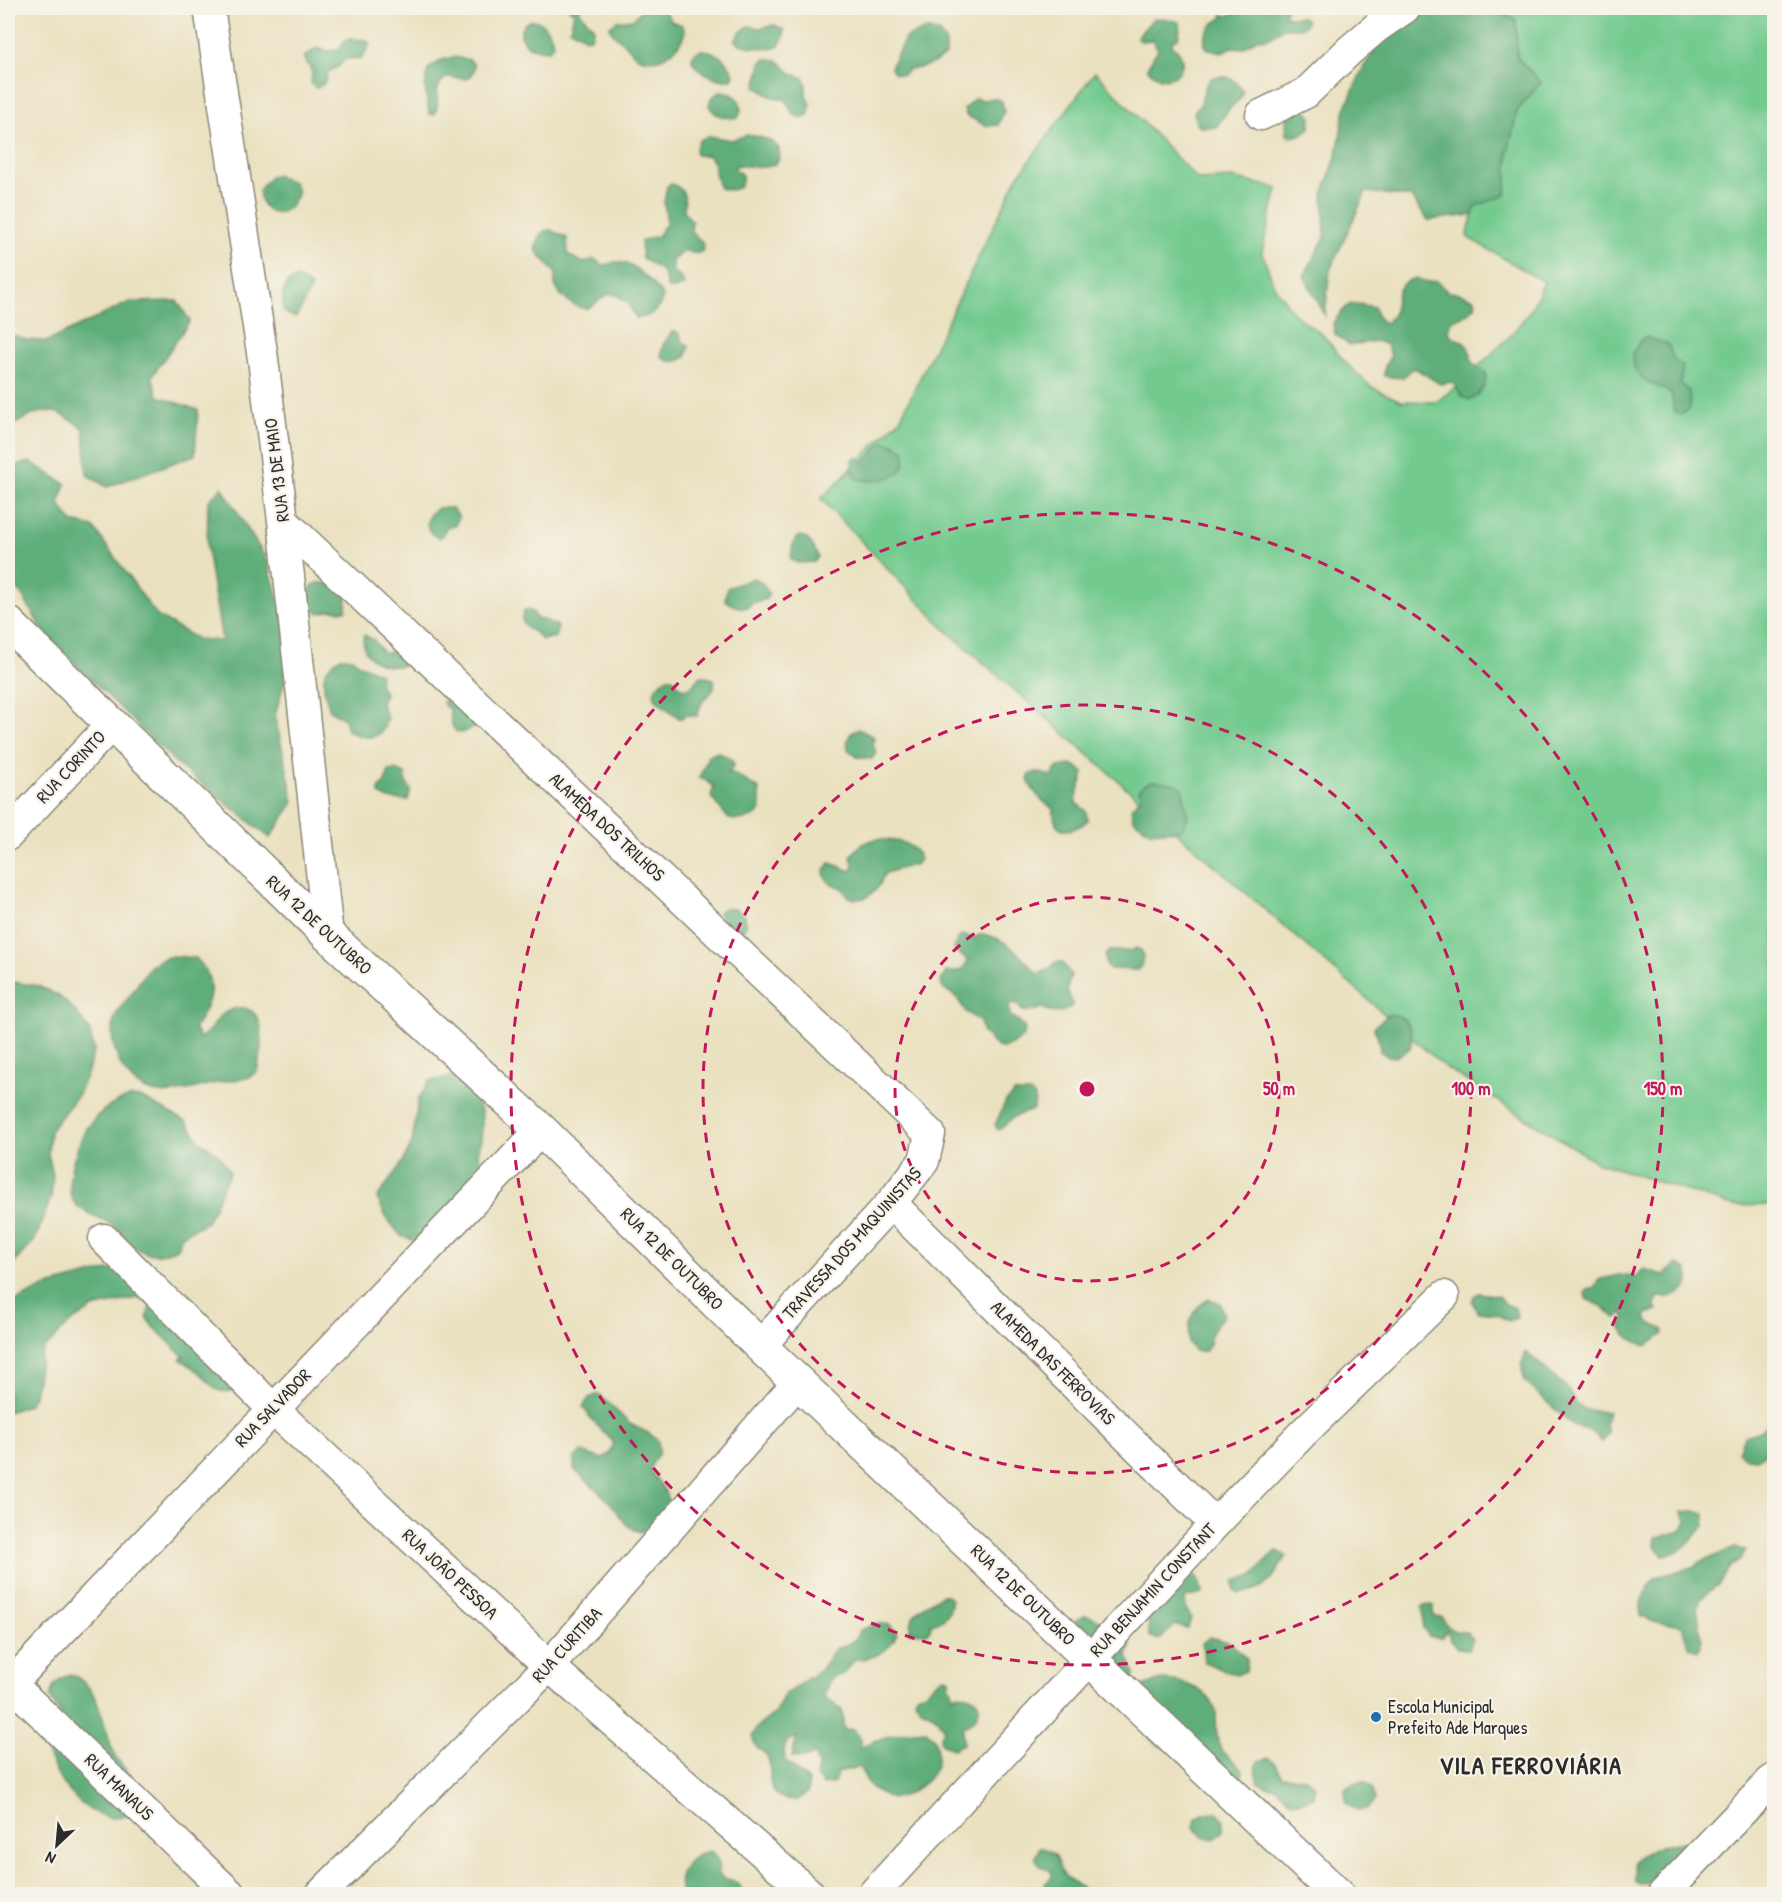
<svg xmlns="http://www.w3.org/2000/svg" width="1782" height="1902" viewBox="0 0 1782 1902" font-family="'Patrick Hand',sans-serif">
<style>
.green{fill:#73ca8f;stroke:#4f7a5d;stroke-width:1.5}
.forest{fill:#5eae7a;stroke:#446c52;stroke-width:1.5}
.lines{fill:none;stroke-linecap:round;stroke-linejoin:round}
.minor-casing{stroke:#8a8676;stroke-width:33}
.major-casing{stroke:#8a8676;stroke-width:36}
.minor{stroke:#fff;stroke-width:30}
.major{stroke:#fff;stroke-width:33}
.ring{fill:none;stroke:#c2185b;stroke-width:3;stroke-dasharray:10 8}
.poi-dot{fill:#1f6fb2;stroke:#f7f3e8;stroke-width:2}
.labels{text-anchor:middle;stroke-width:4.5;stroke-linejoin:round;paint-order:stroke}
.street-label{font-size:18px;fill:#2b2b2b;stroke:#f7f3e8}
.poi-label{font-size:18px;fill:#2b2b2b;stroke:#f7f3e8;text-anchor:start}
.district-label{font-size:24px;font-weight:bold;letter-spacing:1.5px;fill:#2b2b2b;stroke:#f7f3e8}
.centre{fill:#c2185b;stroke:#f7f3e8;stroke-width:3}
.ring-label{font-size:18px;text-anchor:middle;font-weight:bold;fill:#c2185b;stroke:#f7f3e8;stroke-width:4.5;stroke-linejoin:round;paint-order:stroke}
</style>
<rect width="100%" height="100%" fill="#f7f3e8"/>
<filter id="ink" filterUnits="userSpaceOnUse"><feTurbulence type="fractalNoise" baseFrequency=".0167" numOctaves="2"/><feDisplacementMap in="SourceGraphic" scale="12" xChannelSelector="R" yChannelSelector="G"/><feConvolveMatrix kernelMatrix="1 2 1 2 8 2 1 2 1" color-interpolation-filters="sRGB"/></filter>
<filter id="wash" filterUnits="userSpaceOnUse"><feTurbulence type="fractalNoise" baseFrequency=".008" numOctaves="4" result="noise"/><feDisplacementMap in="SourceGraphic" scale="24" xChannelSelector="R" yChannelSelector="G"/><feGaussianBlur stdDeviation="1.35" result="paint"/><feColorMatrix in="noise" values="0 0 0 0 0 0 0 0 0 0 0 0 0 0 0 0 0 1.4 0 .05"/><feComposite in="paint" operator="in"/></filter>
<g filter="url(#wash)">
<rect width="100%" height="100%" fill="#eae1c0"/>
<path class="green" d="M1488,8H1774V1205L1733,1206L1596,1162L1446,1068L947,631L821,499L900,419L1017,178L1095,72L1198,180L1232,178L1277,188L1262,252L1274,286L1295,315L1323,335L1345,362L1371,387L1401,401L1436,402L1462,382L1511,335L1531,310L1544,282L1467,237L1475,206L1506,194L1508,153L1517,111L1541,82L1517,58L1516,20Z"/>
<path class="forest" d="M568,8H580V12L594,28L591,38H586L570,29L574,13Z
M643,8H661L665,10L671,21L682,25L685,31C680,50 659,67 638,57C633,54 630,48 625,44C618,38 613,36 609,27L617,21L633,19Z
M1240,8H1289L1284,12L1287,17H1303L1307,20L1305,26L1300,28H1283L1269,38L1257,39L1243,48L1232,47L1222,52L1206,48C1201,35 1210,24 1221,19L1223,14L1228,16Z
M1427,8H1488L1516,20L1517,58L1541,82L1517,111L1508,153L1506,195L1476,206L1473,215L1428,220L1411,197L1366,192L1330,270L1325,315L1304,276L1325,237L1323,194L1337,154L1345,109L1364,66L1384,37Z
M1163,18L1179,22L1180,28L1178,38L1173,40L1172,46C1197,60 1171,97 1147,68L1158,49L1152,40L1141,41L1137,37L1153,19Z
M534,20C544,22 553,35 553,45L549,50C542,49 535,49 529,46C516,38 519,22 534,20Z
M775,25L784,30V36L779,46C768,49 745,49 735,41L740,32L749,26L759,28Z
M927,30L938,32L946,42V54C938,63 921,69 909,69L903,75L895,73L891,68L892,64L906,37Z
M349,39L366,40L370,44L362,58L346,59L338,67L328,72C326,80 325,85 316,88L311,84L312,72L304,57L317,48L327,51L338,50L345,41Z
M701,50C716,50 729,61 734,75L731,80C715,83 674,60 701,50Z
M453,57L470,60L474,65V70L468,79L447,77C429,90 443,100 434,115L429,114L425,87L428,69L442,60Z
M765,59C781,58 780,64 790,72C793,75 799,76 804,78L806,84V95L811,105L808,115L803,118L793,115L786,100L770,96L756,87L761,63Z
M1222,76C1232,78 1239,82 1243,92L1241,98L1229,109L1216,127H1200L1196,123L1194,112L1201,103L1205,87L1211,78Z
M721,91C736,93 746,103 738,118C725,118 716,117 709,106L711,98Z
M975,98L983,100L994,98L1002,101L1004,112L998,125L986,126L966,115L964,109Z
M1301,110L1307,111L1311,116L1310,128C1302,134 1297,139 1287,135L1286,118Z
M747,135C758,136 784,140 779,158C778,161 776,163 773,165C763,169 748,166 738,165L734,168L742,175C744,190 732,192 720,188C713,177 717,158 706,155C703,155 699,156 696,155L695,150L699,140L709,136L731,140Z
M276,175L293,182L298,191C291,219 261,221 259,190L270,177Z
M672,184C687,190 685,199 684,212L692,221L691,231L703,243L704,249C697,256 692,253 684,250L672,261L673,272L682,279L684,285L674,289L668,288L663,272L642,258L641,241L657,236L667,223L664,203L667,186Z
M546,230H551L567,238L568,255L584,263L594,259L603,265C609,265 612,262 617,262C636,263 653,283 663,296C660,310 650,318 636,318C631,313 631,305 625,301C605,284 601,304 586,309C571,306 549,291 556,274L535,249L541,234Z
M297,278L307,283L311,287L302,307L296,317L291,316L283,311V293L287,283Z
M1416,278L1426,282L1437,281L1448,292L1459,293L1475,299L1476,305L1469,313L1453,320L1448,330L1450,335C1467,344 1469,343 1472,363L1486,373C1487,385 1481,394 1470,400C1458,398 1460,388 1451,382L1440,384L1415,368L1410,370L1403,378L1384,376L1385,365L1391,356L1387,345L1377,341L1349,345L1335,334L1333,323C1351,300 1348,302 1374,307C1378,314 1376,320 1386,323C1388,319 1394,316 1394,312C1396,296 1397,282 1416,278Z
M177,301L190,321L152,376L158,396L198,410L195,455L107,487L87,475L84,429C50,403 43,408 8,428V333L26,340L48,341L130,302Z
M673,331L679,333L682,341L689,346L686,357C678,362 668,364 661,356L663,345Z
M1646,337L1668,344L1674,360L1683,366L1680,383L1689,391L1690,408L1681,415C1669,411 1675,402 1671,393C1651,383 1632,379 1632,354L1641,340Z
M882,442L894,444L904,450C911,479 879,483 857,479L852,470V459L858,457L864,463Z
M30,462L66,484L59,504L72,522L93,527L157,616L197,639L222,641L207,549L208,502L222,487L268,562L286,627L287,672L275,716L294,802L270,838L179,766L45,634L20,592L8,581V467Z
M438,508H452L459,517L455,525L445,529L443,536L438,538C423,530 424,516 438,508Z
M801,536C810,539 815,548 818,557L814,562L797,563L791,559L792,548L796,538Z
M754,578L763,584L769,594L766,599L752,603L748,607C739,609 732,606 725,600L727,588Z
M318,583H335L347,594L346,611L331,610L320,613L311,608L308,593L313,585Z
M527,609L534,613L537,619L548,621L549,624L557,625L558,628L555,637L542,640L533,631L527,629L522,620L523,612Z
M364,635L374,640L383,653L400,650L409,655L404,665C384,670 359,658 364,635Z
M341,657L352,658L360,665L380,673L379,684L385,693L381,703L387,717C383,743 365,740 347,730L344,719L330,710C323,687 316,672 341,657Z
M702,676L714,679C716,691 711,692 703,701C700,704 699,712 697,716L686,715L682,718H679L656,700L654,693L656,687L667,678H673L682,689C690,688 696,683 699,677Z
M451,696L478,726C470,726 471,730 464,732C451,737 450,716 450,709L445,707L443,702L446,697Z
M858,729L874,737L873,745L876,752L872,759L857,757L848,749C846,739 850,732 858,729Z
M718,752L732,760L734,765L727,773L731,772L759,789L761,810C754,820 740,821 729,819L711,797L714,786L700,777L708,756Z
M1069,765L1075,766L1084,772C1083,782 1075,793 1076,803L1085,810L1088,820C1073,835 1052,834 1054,809C1042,802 1033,793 1028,779L1030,774L1036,772L1051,776L1058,767Z
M395,770L405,774L406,783L411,790L408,800L389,799L379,794V789L384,784L389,771Z
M1152,781L1166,782L1177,785L1182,788L1188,816L1183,827L1179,830L1151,832L1133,819L1131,808L1142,796L1139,790L1142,786Z
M877,839C894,840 915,841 920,860L916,864L885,873C880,887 869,903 851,898C847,896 845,891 841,887C833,886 825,881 824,872L830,863L851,871L854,867L851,857C858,845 864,842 877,839Z
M725,908L736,909L745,916L746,924L742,934L729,935L718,912Z
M983,934C1008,939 1021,957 1038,974L1048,970L1056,962H1062L1071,975L1067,990L1073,1005C1062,1014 1055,1015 1043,1008C1034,1011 1030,1013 1021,1010L1019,1005L1014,1003L1009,1005L1010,1016L1019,1021L1025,1029L1024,1036C1016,1042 1003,1054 994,1044C989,1040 989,1036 983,1033L980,1022L966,1012L957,998L942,987L941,981L946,972C955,973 964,970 968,961L954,949L958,938L962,935L973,938Z
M1135,948L1141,950L1143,955L1141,967L1137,970L1110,969L1106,965L1105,955L1109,951H1131Z
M173,956L196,958C220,982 210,1004 194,1029L200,1038C211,1032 214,1022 223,1014C229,1010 238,1006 245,1008C270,1016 260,1053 257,1072L247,1078C236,1080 225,1081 215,1083C193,1088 169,1099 147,1090C122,1080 106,1042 115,1017C120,1006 128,1000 134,990C147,971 148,962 173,956Z
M14,982L38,986L59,996L75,1011L89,1029L94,1050L87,1074L77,1096L50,1131L48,1154L53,1175L51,1198L35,1240L8,1269V987Z
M1388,1015C1407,1012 1415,1032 1410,1048L1396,1057L1387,1056L1380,1051L1378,1037L1374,1029L1375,1026Z
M459,1075C485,1104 486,1117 478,1155L489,1174L420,1243L401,1236L386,1217L377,1198L402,1163L412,1143L418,1101L429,1081Z
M1014,1093H1030L1035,1097L1034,1109C1026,1114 1017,1113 1010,1120C1004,1125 1005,1128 998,1130L995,1125L1006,1101Z
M130,1097L142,1098L187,1122L199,1140L218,1154L230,1172L207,1222L182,1235L178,1247C160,1258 144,1257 128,1242C122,1237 118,1229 112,1225C101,1217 79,1212 73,1201C63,1181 78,1138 92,1122C101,1110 115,1102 130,1097Z
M1677,1264L1687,1270C1696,1290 1675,1299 1658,1297L1655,1306L1658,1311L1648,1313L1646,1318L1649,1323L1663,1329L1664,1334L1647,1346C1637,1344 1623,1335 1620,1325L1624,1322L1625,1316L1622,1312L1620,1316L1615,1318L1602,1306L1586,1299L1585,1293L1589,1289H1594L1598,1280L1619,1275L1635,1277L1644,1269L1664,1275Z
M109,1270L132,1272L236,1390C215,1396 214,1385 200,1373C194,1367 186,1363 180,1359L184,1357L153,1326L147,1317L151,1303L137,1298L93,1308L68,1325L42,1351L34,1396L28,1405L8,1412V1305L44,1287Z
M1479,1293L1499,1296L1505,1304L1515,1308L1517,1318L1508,1321L1497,1314L1478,1312L1472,1302L1474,1296Z
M1209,1299L1220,1303L1224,1314C1218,1324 1211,1330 1209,1342L1210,1341L1206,1351H1195L1188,1343C1189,1323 1189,1310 1209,1299Z
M1526,1352L1566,1387L1577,1405L1587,1410L1608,1412L1605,1423L1608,1433L1602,1442C1595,1432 1588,1429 1575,1427L1523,1380L1522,1363Z
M599,1394L630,1424L650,1434L658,1441L659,1453L653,1461L650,1471C677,1503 674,1511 640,1532C624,1525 625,1523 616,1510C605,1495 587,1482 574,1469V1458L582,1452L602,1459L610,1453L614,1443L592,1420L583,1407L589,1398Z
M1768,1423H1774V1453H1767L1757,1459L1746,1458L1738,1452L1744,1436L1760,1431Z
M1694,1511L1705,1514V1526C1690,1539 1684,1554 1663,1555L1655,1547L1656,1537L1679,1532L1687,1522L1682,1512Z
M1735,1548L1746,1550L1740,1560L1731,1565L1719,1584L1701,1598L1697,1608L1702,1640L1698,1651L1688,1646L1682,1626L1651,1621L1641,1616L1640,1606L1649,1585L1656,1577L1693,1567L1702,1561Z
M1277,1551L1286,1556C1272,1581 1269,1588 1239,1594L1235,1591L1234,1581L1254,1575L1269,1557Z
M1185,1570C1197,1575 1200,1581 1203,1594L1185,1598L1186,1608L1191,1618L1188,1628L1176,1625L1159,1640L1149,1636L1148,1614Z
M942,1595H947L951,1599C952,1614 944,1621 931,1624L930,1630L926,1633L910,1632C907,1613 927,1604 942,1595Z
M1433,1605V1616L1442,1617C1448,1628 1453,1633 1465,1632L1473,1639L1468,1649L1457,1648L1450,1640L1447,1630L1441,1638L1430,1637L1423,1628L1424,1617L1422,1606Z
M1086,1615C1100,1619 1123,1632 1131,1645L1127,1655L1135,1675L1129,1684L1072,1630L1076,1620Z
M878,1623L890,1625L897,1633C890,1651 874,1660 855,1659L844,1674L832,1677L827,1686L824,1697L842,1710L844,1730L854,1729L860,1738L861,1748C881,1736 902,1731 925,1730L934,1738C936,1745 938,1754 937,1761C933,1781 910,1796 891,1799L871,1788L859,1767L838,1772L834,1783L823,1785L816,1776L818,1766L815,1755L803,1758L792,1757L797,1737L787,1741L784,1750L785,1761L809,1782L807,1793L798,1800C755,1800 778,1771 766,1754C764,1752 761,1751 759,1749C755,1746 754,1741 752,1737L757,1727L774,1714L784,1695L820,1670L836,1648C849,1645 855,1641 860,1630Z
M1210,1637L1231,1643L1247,1659L1246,1671L1236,1675L1204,1662L1202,1643Z
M70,1674C103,1686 102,1730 116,1757C125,1772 136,1777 142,1796C138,1801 134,1810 129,1814C121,1819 115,1819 107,1817C75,1809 58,1778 46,1751L62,1717L50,1698C52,1685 57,1680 70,1674Z
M945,1677L950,1679L948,1685L952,1690V1696C961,1692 980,1695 979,1709C978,1718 969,1723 963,1728V1744L953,1749L942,1745L940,1739L944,1729L935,1716L920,1708L915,1699L918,1694C930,1693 933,1681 945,1677Z
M1162,1680C1183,1680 1214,1691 1216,1715C1217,1726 1215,1738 1220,1747C1225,1757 1236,1761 1243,1770L1241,1781L1157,1744C1136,1730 1142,1710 1141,1686Z
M1269,1758L1277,1766L1282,1776L1306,1778L1315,1786L1313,1797C1296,1806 1289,1803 1277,1788L1266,1786L1258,1782L1255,1771L1258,1761Z
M1364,1782L1373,1789L1375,1800L1367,1809L1356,1810L1346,1803L1345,1789L1354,1783Z
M1216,1812L1224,1820L1223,1831L1215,1839L1204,1838L1194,1828L1196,1818L1205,1813Z
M1674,1842H1683V1852L1662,1882L1640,1884L1635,1882L1634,1862C1640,1854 1664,1844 1674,1842Z
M1040,1847C1066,1855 1053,1864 1066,1878C1074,1884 1083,1887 1090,1894H1040L1045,1884L1052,1877L1051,1871L1040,1866L1035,1857Z
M710,1851C719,1857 719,1864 719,1874L724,1879C734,1879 742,1885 743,1894H682C673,1873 690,1855 710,1851Z"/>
</g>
<g filter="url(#ink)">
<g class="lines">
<defs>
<path id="minor" d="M209,8L263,359L283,521L328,935
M1261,115L1306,93L1350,50L1377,27L1405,8
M283,521L930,1134L924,1161L891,1203L760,1346
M8,835L111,725
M891,1203L1215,1524
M104,1239L273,1409L549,1666L810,1894
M8,1681L230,1894
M8,1687L541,1130
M321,1894L549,1666L798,1382
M873,1894L1215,1524L1302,1434L1444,1296
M1663,1894L1770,1782L1774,1779"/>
<path id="major" d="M8,623L328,935L541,1130L760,1346L1337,1894"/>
</defs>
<use href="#minor" class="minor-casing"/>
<use href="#major" class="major-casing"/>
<use href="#minor" class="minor"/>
<use href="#major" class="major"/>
</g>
</g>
<g class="ring">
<circle cx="1087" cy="1089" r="192"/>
<circle cx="1087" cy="1089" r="384"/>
<circle cx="1087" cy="1089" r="576"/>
</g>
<circle class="poi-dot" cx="1376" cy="1717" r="6"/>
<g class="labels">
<g class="street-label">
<text transform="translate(277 470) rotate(-97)" y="6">RUA 13 DE MAIO</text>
<text transform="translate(71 767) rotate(-47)" y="6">RUA CORINTO</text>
<text transform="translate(607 827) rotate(43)" y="6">ALAMEDA DOS TRILHOS</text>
<text transform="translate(319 925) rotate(43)" y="6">RUA 12 DE OUTUBRO</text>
<text transform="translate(852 1243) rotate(-48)" y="6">TRAVESSA DOS MAQUINISTAS</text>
<text transform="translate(672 1259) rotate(45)" y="6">RUA 12 DE OUTUBRO</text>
<text transform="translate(1053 1363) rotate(45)" y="6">ALAMEDA DAS FERROVIAS</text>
<text transform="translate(273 1408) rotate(-46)" y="6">RUA SALVADOR</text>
<text transform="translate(450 1574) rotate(43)" y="6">RUA JOÃO PESSOA</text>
<text transform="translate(1153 1590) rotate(-47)" y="6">RUA BENJAMIN CONSTANT</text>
<text transform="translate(1023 1595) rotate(44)" y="6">RUA 12 DE OUTUBRO</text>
<text transform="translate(567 1645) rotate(-48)" y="6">RUA CURITIBA</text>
<text transform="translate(119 1787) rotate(44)" y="6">RUA MANAUS</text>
</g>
<g class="poi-label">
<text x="1388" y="1713">Escola Municipal<tspan x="1388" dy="21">Prefeito Ade Marques</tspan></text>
</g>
<g class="district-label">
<text x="1531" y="1774">VILA FERROVIÁRIA</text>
</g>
</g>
<circle cx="1087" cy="1089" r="9" class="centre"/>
<g class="ring-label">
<text x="1279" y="1095">50 m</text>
<text x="1471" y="1095">100 m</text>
<text x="1663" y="1095">150 m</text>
</g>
<rect width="1782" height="1902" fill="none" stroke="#f7f3e8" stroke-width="30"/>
<g transform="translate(57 1845) rotate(206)" stroke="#f7f3e8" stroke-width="4.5" paint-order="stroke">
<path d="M0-4.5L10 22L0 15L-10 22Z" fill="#2b2b2b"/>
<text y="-9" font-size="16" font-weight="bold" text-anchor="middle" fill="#2b2b2b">N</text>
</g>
</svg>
